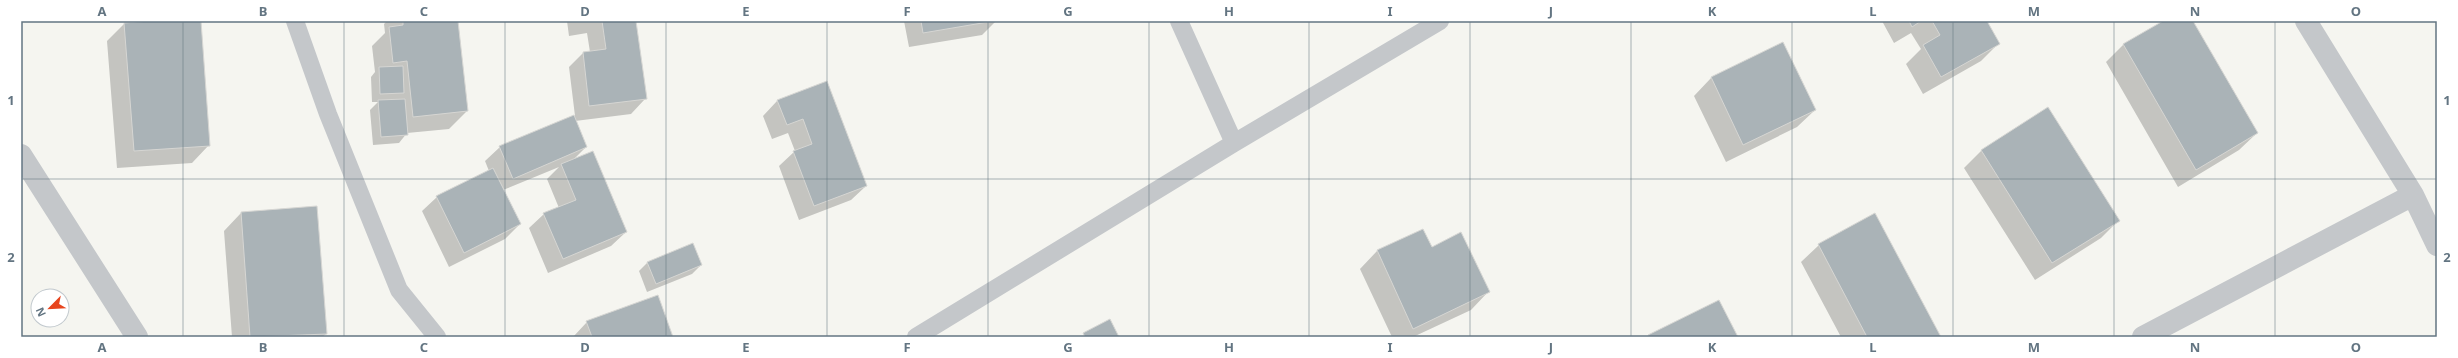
<svg xmlns="http://www.w3.org/2000/svg" width="2458" height="358" viewBox="0 0 2458 358" font-family="'Noto Sans',sans-serif">
<style>
.shadow{fill:#0003}
.building{fill:#aab3b7;stroke:#d6d6d3}
.lines{fill:none;stroke-linecap:round;stroke-linejoin:round}
.lane{stroke:#c4c7ca;stroke-width:18}
.street{stroke:#c4c7ca;stroke-width:22}
.grid{fill:none;stroke:#637582;stroke-width:1;stroke-opacity:0.55}
.neatline{fill:none;stroke:#637582;stroke-width:1.5}
.grid-label{font-size:13px;text-anchor:middle;font-weight:bold;fill:#637582}
</style>
<rect width="100%" height="100%" fill="#f5f5f0"/>
<path class="shadow" d="M163,21H200L209,145L192,163L117,168L107,41L124,24Z
M387,21H457L467,111L449,129L407,133L399,143L373,145L370,110L378,102H372L371,77L375,72L372,46L385,33L384,24Z
M567,21H635L645,99L631,114L575,121L586,147L573,160L626,232L611,246L548,273L529,228L544,214L559,208L547,179L559,167L503,190L520,224L505,239L449,267L422,211L437,197L489,171L485,161L500,147L575,116L569,67L583,53L590,52L587,33L569,36Z
M904,21H996L982,35L909,47Z
M1882,21H1986L1999,43L1981,61L1923,94L1906,64L1921,49L1911,33L1894,43Z
M2165,21H2191L2257,133L2239,150L2178,187L2106,62L2123,45Z
M1783,43L1815,110L1797,127L1726,162L1694,96L1711,78Z
M826,83L866,186L851,200L799,220L779,166L795,151L788,133L772,139L763,116L777,101Z
M2048,109L2118,221L2101,238L2035,280L1964,168L1981,151Z
M241,213L326,334L322,337H232L224,231Z
M1423,230L1431,248L1488,292L1471,310L1413,337H1392L1360,269L1377,251Z
M692,245L701,265L692,274L647,292L639,271L647,263Z
M1819,245L1940,337H1841L1801,262Z
M587,322L672,337H573Z"/>
<path class="building" d="M150,21H201L210,146L134,151L124,23Z
M403,21H458L468,111L413,117L407,61L393,63L389,27L403,25Z
M602,21H636L647,99L589,106L583,52L606,49Z
M921,21H994L923,33Z
M1909,21H1921L1912,27Z
M1932,21H1987L2000,44L1941,77L1923,45L1940,35Z
M2163,21H2193L2258,133L2196,170L2123,44Z
M1783,42L1816,110L1743,145L1711,77Z
M403,66L404,93L380,94L379,67Z
M827,81L867,186L814,206L793,151L812,144L803,119L787,125L777,100Z
M405,99L408,135L381,137L378,100Z
M2048,107L2120,221L2052,263L1981,150Z
M574,115L587,147L513,179L499,146Z
M593,151L627,232L563,259L543,213L576,200L561,164Z
M493,168L521,224L464,253L436,196Z
M317,206L327,334L250,337L241,212Z
M1875,213L1941,337H1867L1818,244Z
M1423,229L1432,247L1461,232L1490,292L1413,329L1377,250Z
M693,243L702,265L656,284L647,262Z
M658,295L673,337H592L586,321Z
M1719,300L1738,337H1649L1648,335Z
M1110,319L1119,337H1085L1083,333Z"/>
<g class="lines">
<path class="lane" d="M295,21L328,114L399,290L437,337
M1179,21L1234,143
M916,337L1234,143L1440,21"/>
<path class="street" d="M2306,21L2413,195L2437,245
M21,155L137,337
M2143,337L2413,195"/>
</g>
<path class="grid" d="M183,21V337M344,21V337M505,21V337M666,21V337M827,21V337M988,21V337M1149,21V337M1309,21V337M1470,21V337M1631,21V337M1792,21V337M1953,21V337M2114,21V337M2275,21V337M21,179H2437"/>
<rect width="2458" height="358" fill="none" stroke="#ffffff" stroke-width="44"/>
<g transform="translate(50 308) rotate(246)"><circle r="19" fill="#ffffff" stroke="#c1c8cd"/>
<path d="M0-3L7 15L0 10L-7 15Z" fill="#e7451e"/>
<text y="-6" font-size="11" font-weight="bold" text-anchor="middle" fill="#637582">N</text>
</g>
<rect x="22" y="22" width="2414" height="314" class="neatline"/>
<g class="grid-label">
<text x="102" y="16">A</text>
<text x="263" y="16">B</text>
<text x="424" y="16">C</text>
<text x="585" y="16">D</text>
<text x="746" y="16">E</text>
<text x="907" y="16">F</text>
<text x="1068" y="16">G</text>
<text x="1229" y="16">H</text>
<text x="1390" y="16">I</text>
<text x="1551" y="16">J</text>
<text x="1712" y="16">K</text>
<text x="1873" y="16">L</text>
<text x="2034" y="16">M</text>
<text x="2195" y="16">N</text>
<text x="2356" y="16">O</text>
<text x="11" y="105">1</text>
<text x="2447" y="105">1</text>
<text x="11" y="262">2</text>
<text x="2447" y="262">2</text>
<text x="102" y="352">A</text>
<text x="263" y="352">B</text>
<text x="424" y="352">C</text>
<text x="585" y="352">D</text>
<text x="746" y="352">E</text>
<text x="907" y="352">F</text>
<text x="1068" y="352">G</text>
<text x="1229" y="352">H</text>
<text x="1390" y="352">I</text>
<text x="1551" y="352">J</text>
<text x="1712" y="352">K</text>
<text x="1873" y="352">L</text>
<text x="2034" y="352">M</text>
<text x="2195" y="352">N</text>
<text x="2356" y="352">O</text>
</g>
</svg>
